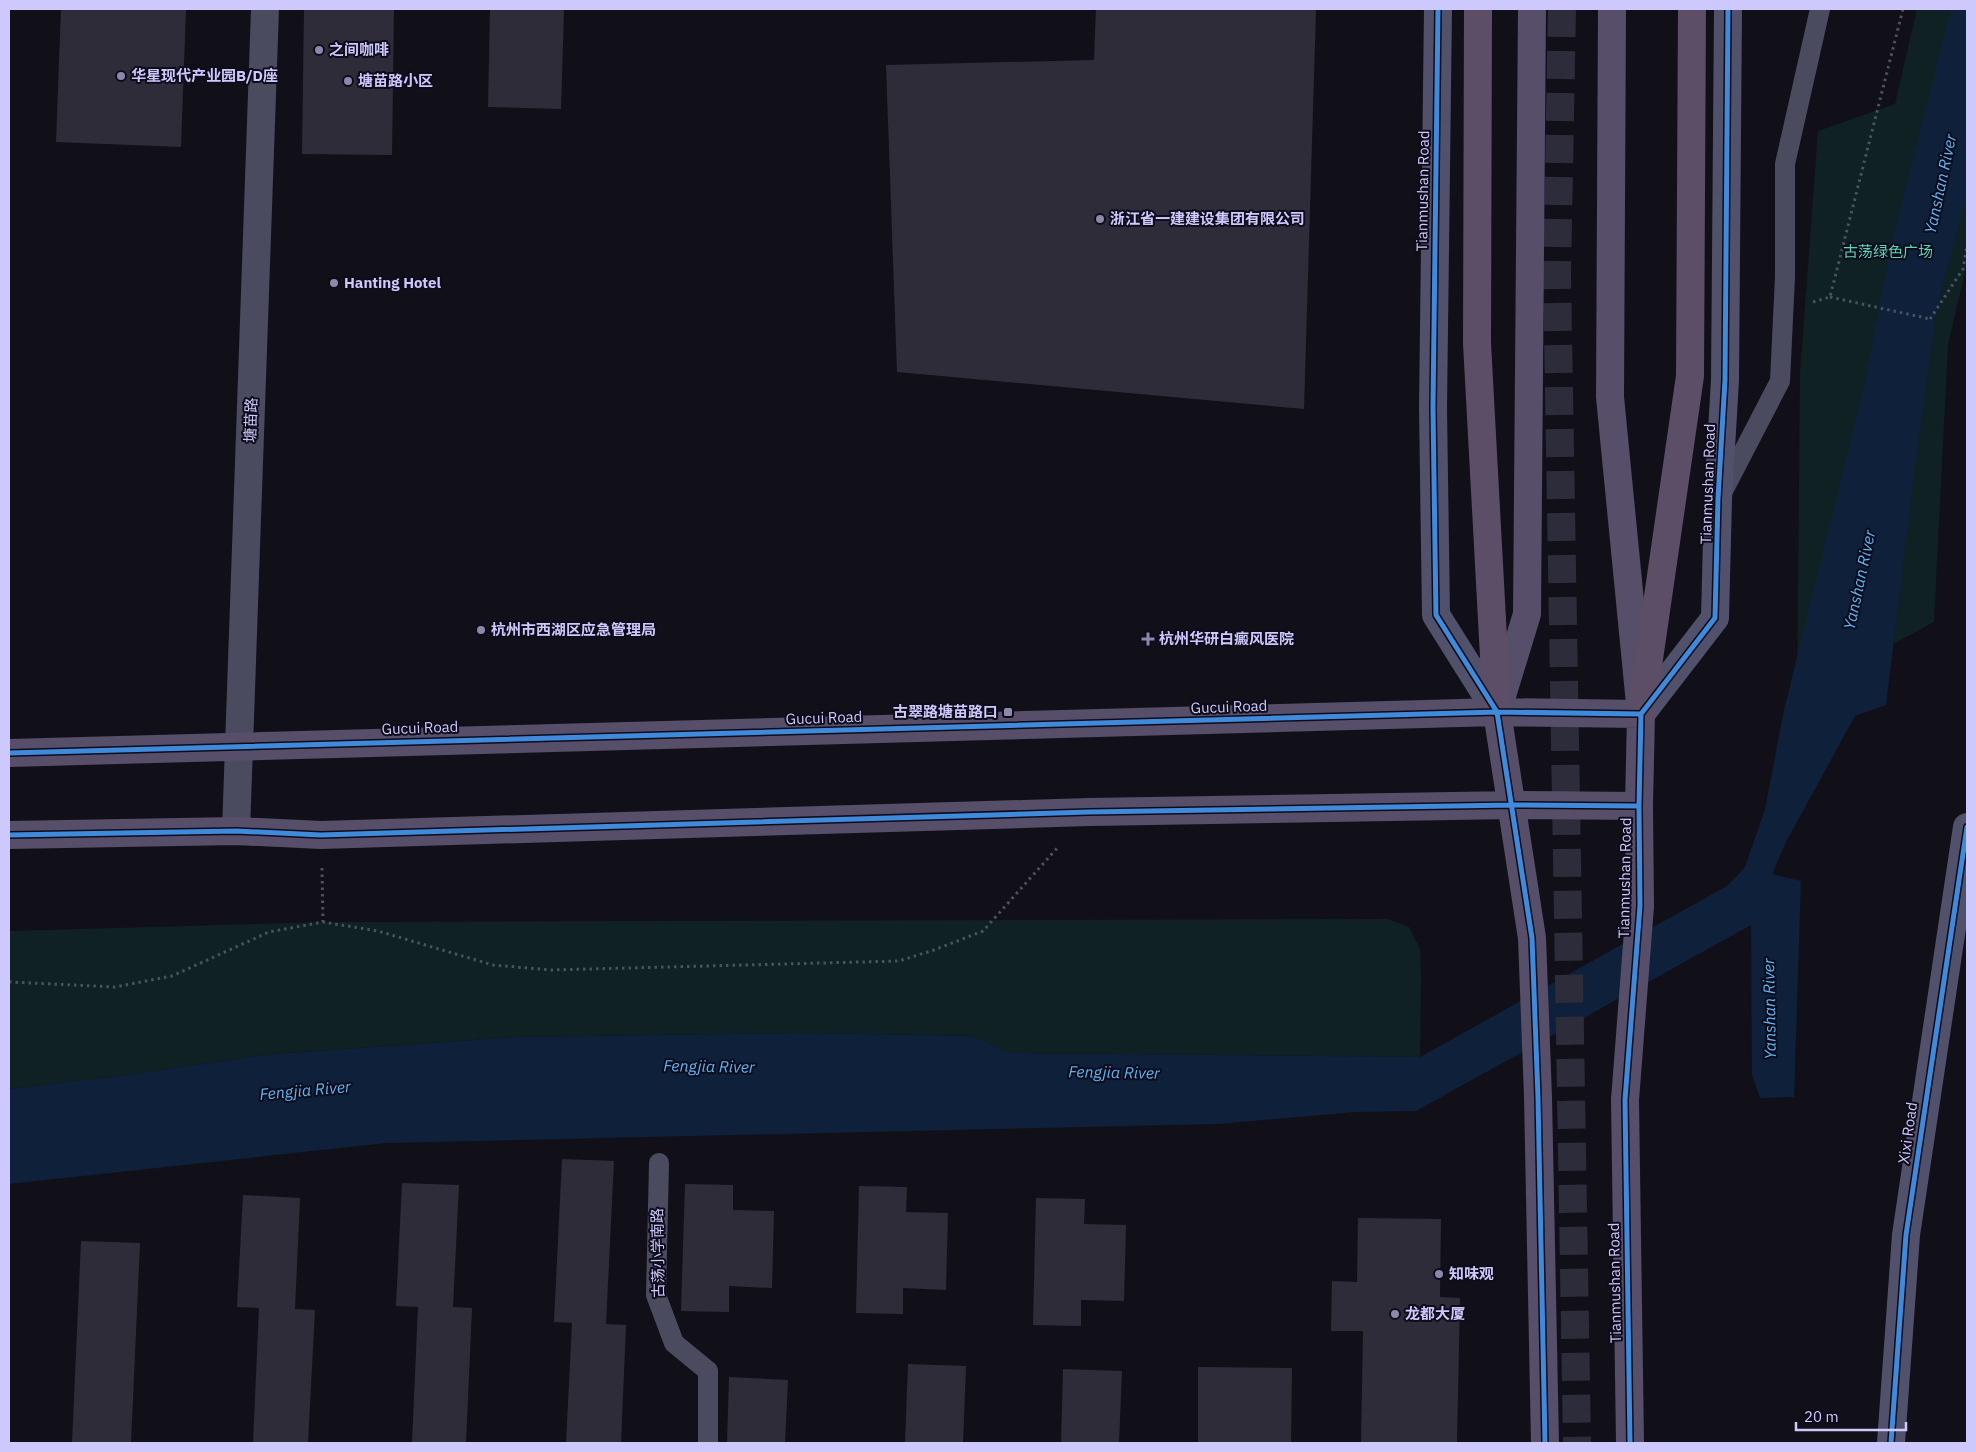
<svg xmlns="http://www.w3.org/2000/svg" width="1976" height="1452" viewBox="0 0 1976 1452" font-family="'IBM Plex Sans','Noto Sans SC',sans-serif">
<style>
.green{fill:#0f2122}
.water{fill:#0e203a}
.building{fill:#2f2c3a}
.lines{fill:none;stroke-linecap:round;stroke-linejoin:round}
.trunk-tunnel{stroke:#2d2c3a;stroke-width:28;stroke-dasharray:28 14;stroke-linecap:butt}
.path{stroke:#47545f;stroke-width:3;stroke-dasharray:2.5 4;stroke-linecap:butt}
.service{stroke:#4b4b60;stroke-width:20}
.tertiary{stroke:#4b4b60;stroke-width:28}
.secondary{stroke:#52516b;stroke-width:28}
.primary{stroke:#574e69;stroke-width:28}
.trunk{stroke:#5c4e66;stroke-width:28}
.path-bridge{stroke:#47545f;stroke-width:3;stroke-dasharray:2.5 4;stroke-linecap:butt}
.primary-bridge{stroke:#574e69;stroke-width:28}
.cycleway-casing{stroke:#0e0c1b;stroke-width:8}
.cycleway{stroke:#408adc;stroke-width:5}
.poi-dot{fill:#8b88ac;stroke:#0e0c1b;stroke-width:2}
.labels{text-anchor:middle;stroke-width:4;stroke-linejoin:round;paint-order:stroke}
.poi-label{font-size:15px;font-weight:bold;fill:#cdc9fc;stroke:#0e0c1b;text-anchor:start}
.street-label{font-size:15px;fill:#cdc9fc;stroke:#0e0c1b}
.park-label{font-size:15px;fill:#5bd6b2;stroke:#0e0c1b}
.water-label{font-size:16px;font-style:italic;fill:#5db5f5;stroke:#0e0c1b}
</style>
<rect width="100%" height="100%" fill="#111018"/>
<path class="green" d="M1917,9H1967V263L1948,345L1934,622L1797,696L1800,373L1818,131L1895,104Z
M1388,919L1409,927L1420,949L1421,977L1420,1057L1009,1053L972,1036L807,1033L516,1037L272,1054L134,1074L9,1089V931L323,922Z"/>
<path class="water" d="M1951,9H1967V192L1937,308L1915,467L1886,705L1855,716L1786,842L1772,874L1801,881L1794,1097L1760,1098L1752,1075L1751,925L1416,1111L1356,1112L1217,1124L386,1143L9,1184V1089L134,1074L272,1054L516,1037L807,1033L972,1036L1010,1053L1420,1057L1727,886L1745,867L1765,809L1784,710L1863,390L1890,250Z"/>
<path class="building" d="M61,9H186L181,147L56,142Z
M304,9H394L392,155L302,154Z
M490,9H564L561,109L488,107Z
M1096,9H1316L1304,409L897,372L886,65L1094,60Z
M562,1159L614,1161L606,1324L626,1325L621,1443H566L572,1323L554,1322Z
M402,1183L459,1185L453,1307L472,1308L466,1443H412L418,1307L396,1306Z
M685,1184L733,1185V1210L774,1211L772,1288L729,1286V1312L681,1311Z
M859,1186L907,1187L906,1212L948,1213L946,1290L903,1288V1314L856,1313Z
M243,1195L300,1198L295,1309L315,1310L308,1443H253L259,1308L237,1307Z
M1036,1198L1085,1199L1084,1224L1126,1225L1124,1301L1081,1300V1326L1033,1325Z
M1358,1218L1441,1219L1440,1297L1460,1298L1457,1443H1361L1363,1331H1331L1332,1281L1357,1282Z
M81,1241L140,1243L131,1443H72Z
M908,1364L966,1366L963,1443H905Z
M1198,1367L1292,1368L1291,1443H1198Z
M1063,1369L1122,1371L1119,1443H1061Z
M729,1377L788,1380L785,1443H727Z"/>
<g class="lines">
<path class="trunk-tunnel" d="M1562,9L1557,275L1577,1443"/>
<path class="path" d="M1813,302L1830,297L1903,9
M1930,319L1963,269L1967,246
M322,868L323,922
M9,982L115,987L172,976L269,932L323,922L378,931L493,965L551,970L899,961L934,950L983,931L1059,846"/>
<path class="service" d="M1722,493L1780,381L1785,277V164L1820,9
M659,1163L656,1295L674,1343L708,1371V1443"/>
<path class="tertiary" d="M236,831L265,9"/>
<path class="secondary" d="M1438,9L1433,408L1436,615L1497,712
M1641,714L1715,618L1718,499L1725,380L1728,9
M1891,1443L1906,1235L1967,827"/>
<path class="primary" d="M1532,9L1527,614L1497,712L1532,938L1538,1097L1545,1443
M1612,9L1610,397L1641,714L1639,806L1640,906
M9,753L1497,712L1641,714
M9,835L236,831L321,835L1089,812L1513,805L1639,806
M1625,1100L1630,1443"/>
<path class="trunk" d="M1478,9L1477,343L1497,712
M1641,714L1690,376L1692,9"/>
<path class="path-bridge" d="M1830,297L1930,319"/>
<path class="primary-bridge" d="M1625,1100L1640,906"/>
<defs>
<path id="cycleway" d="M1438,9L1433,408L1436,615L1497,712L1532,938L1538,1097L1545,1443
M9,753L1497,712L1641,714
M9,835L236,831L321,835L1089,812L1513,805L1639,806
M1630,1443L1625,1100L1640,906L1639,806L1641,714L1715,618L1718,499L1725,380L1728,9
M1891,1443L1906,1235L1967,827"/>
</defs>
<use href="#cycleway" class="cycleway-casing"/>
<use href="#cycleway" class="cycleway"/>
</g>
<g class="poi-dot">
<circle cx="319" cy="50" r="5"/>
<circle cx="121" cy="76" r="5"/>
<circle cx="348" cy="81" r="5"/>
<circle cx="1100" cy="219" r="5"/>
<circle cx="334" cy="283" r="5"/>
<circle cx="481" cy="630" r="5"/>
<path d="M1145.5 631.5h5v5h5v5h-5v5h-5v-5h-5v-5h5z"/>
<rect x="1003" y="707" width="10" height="10" rx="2.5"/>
<circle cx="1439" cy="1274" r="5"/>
<circle cx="1395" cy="1314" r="5"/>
</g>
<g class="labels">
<g class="poi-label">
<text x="329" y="55">之间咖啡</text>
<text x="131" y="81">华星现代产业园B/D座</text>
<text x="358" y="86">塘苗路小区</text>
<text x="1110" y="224">浙江省一建建设集团有限公司</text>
<text x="344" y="288">Hanting Hotel</text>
<text x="491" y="635">杭州市西湖区应急管理局</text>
<text x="1159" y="644">杭州华研白癜风医院</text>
<text x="998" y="717" text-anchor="end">古翠路塘苗路口</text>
<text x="1449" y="1279">知味观</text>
<text x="1405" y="1319">龙都大厦</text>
</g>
<g class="street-label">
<text transform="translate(1423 191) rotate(-89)" y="5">Tianmushan Road</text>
<text transform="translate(251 420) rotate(-88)" y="5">塘苗路</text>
<text transform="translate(1708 484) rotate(-88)" y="5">Tianmushan Road</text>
<text transform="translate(1229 707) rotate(-2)" y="5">Gucui Road</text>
<text transform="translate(824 718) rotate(-2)" y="5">Gucui Road</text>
<text transform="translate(420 728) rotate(-2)" y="5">Gucui Road</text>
<text transform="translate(1625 878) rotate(-89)" y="5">Tianmushan Road</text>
<text transform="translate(1908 1133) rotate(-82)" y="5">Xixi Road</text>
<text transform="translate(658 1253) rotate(-91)" y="5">古荡小学南路</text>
<text transform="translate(1615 1283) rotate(-91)" y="5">Tianmushan Road</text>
</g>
<g class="park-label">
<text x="1888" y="257">古荡绿色广场</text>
</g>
<g class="water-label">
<text transform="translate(1940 184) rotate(-78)" y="6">Yanshan River</text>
<text transform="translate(1859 580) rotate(-78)" y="6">Yanshan River</text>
<text transform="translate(1769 1009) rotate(-91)" y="6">Yanshan River</text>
<text transform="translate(709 1066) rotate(1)" y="6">Fengjia River</text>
<text transform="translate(1114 1072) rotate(1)" y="6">Fengjia River</text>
<text transform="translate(305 1090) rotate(-5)" y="6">Fengjia River</text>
</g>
</g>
<rect width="1976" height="1452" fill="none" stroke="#cdc9fc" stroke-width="20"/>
<path d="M1796 1422v8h110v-8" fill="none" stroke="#cdc9fc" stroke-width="2.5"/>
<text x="1804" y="1422" font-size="15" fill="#cdc9fc" stroke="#0e0c1b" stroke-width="4" paint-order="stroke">20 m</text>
</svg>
